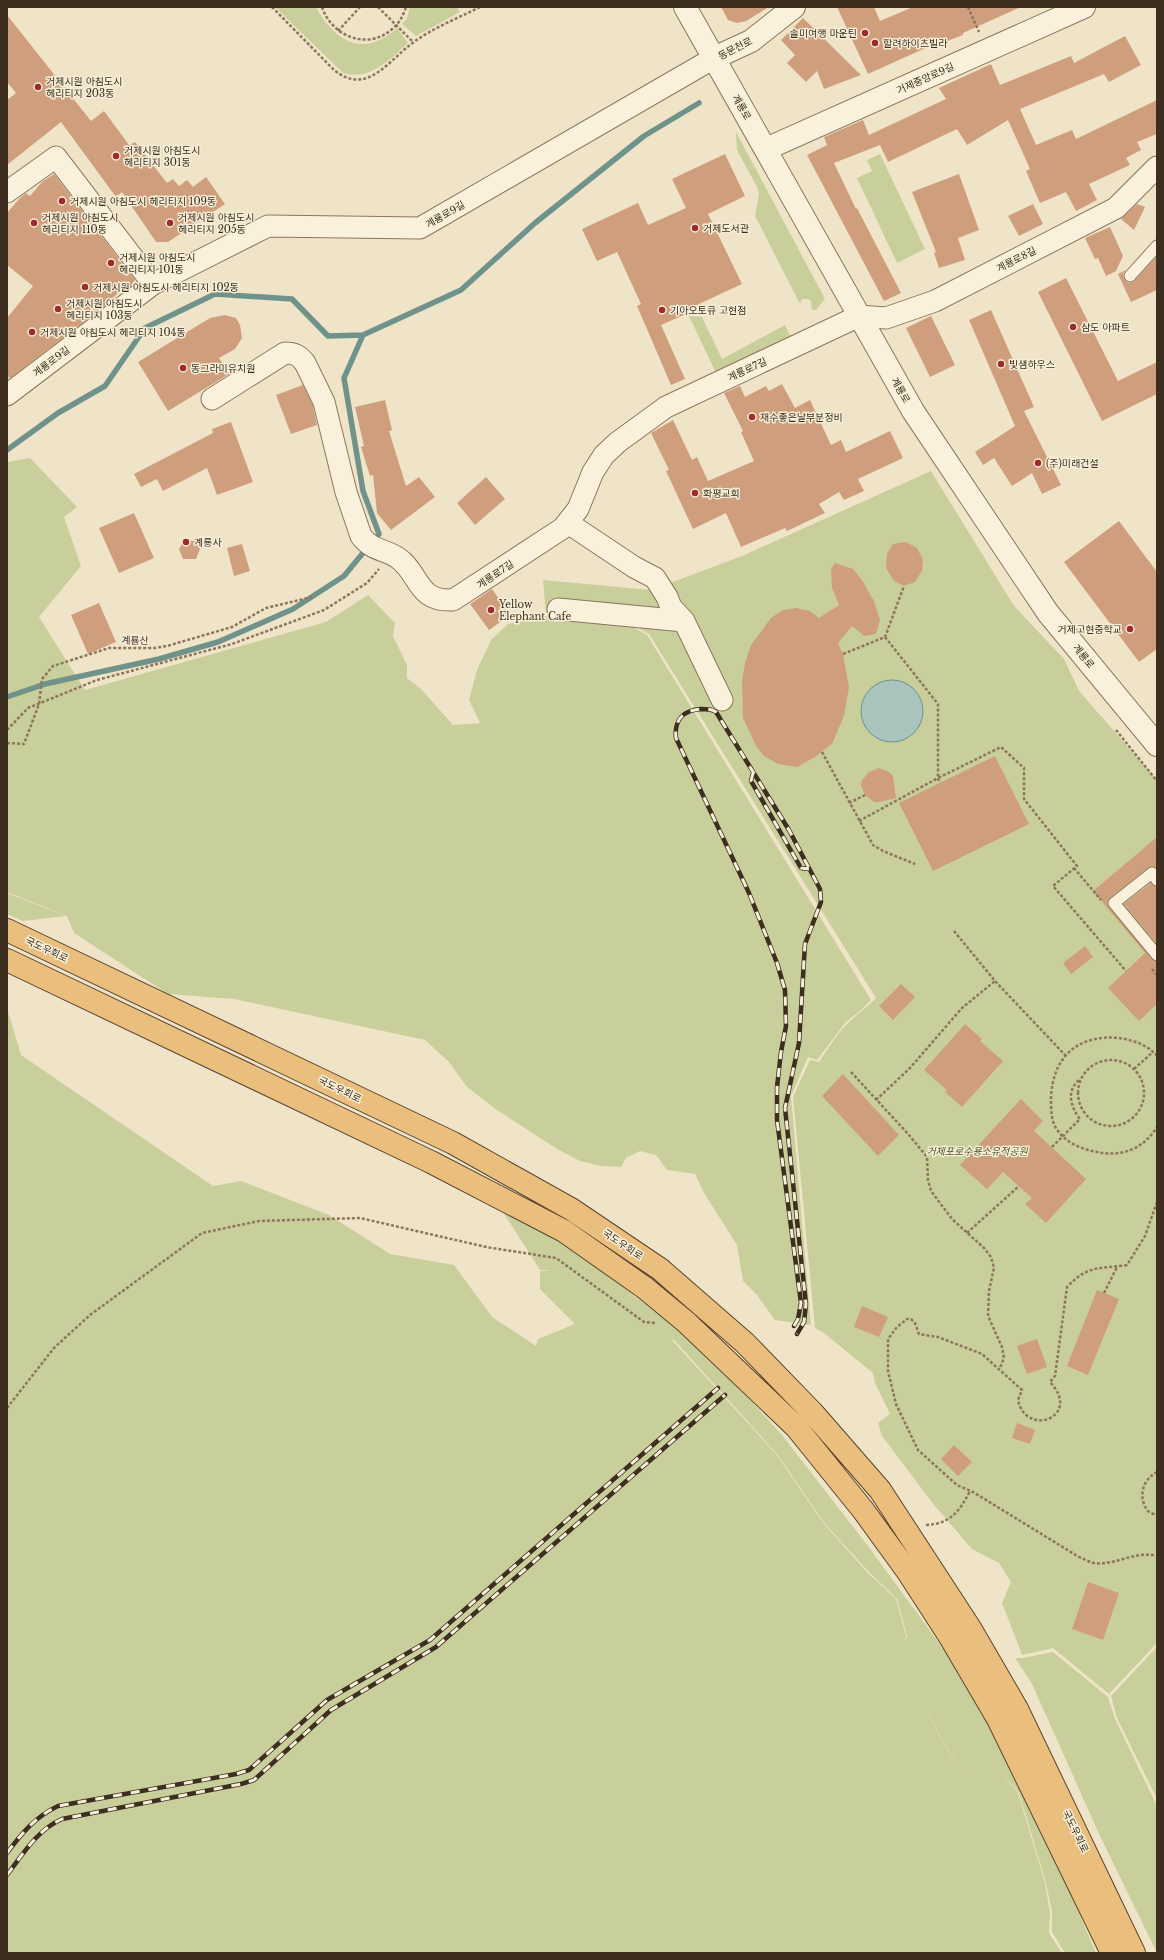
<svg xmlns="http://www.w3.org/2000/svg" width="1164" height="1960" viewBox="0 0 1164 1960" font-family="'Libre Baskerville','Noto Sans KR',serif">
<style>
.green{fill:#c9cf9b;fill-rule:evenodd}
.water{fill:#a9c4bc;stroke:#6f938a}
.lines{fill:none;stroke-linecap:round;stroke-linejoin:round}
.stream{stroke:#6f938a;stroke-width:5.5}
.building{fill:#cf9f7d}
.service-casing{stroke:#8d765c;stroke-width:13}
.minor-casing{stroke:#8d765c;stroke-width:23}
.tertiary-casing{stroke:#8d765c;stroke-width:24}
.trunk-casing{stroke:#5b4430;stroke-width:24}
.path{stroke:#8d765c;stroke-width:2.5;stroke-dasharray:3 2;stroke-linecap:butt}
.service{stroke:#faf1dc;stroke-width:11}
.minor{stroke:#faf1dc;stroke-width:21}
.tertiary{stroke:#faf1dc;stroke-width:22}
.trunk{stroke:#eabe7c;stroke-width:22}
.rail-casing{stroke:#3d2e20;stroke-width:4.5}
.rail{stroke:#f7eed8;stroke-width:3;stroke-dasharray:9;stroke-linecap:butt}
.trunk-bridge-casing{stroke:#5b4430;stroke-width:24;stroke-linecap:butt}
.trunk-bridge{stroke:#eabe7c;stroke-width:22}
.poi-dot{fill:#9e2a2b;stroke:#f7eed8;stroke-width:1.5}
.labels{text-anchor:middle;stroke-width:3;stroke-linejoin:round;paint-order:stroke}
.poi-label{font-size:10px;fill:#3d2e20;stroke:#f7eed8;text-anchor:start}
.street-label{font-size:10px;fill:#3d2e20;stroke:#f7eed8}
.park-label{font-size:10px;font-style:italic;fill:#4d5a26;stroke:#f7eed8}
</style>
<rect width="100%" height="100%" fill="#f0e4c8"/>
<path class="green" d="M275,7H316C334,41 364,59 397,28L408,43C389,60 371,81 343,73Z
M410,7H457L460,12L416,36L402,24L407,18Z
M736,132L825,299L816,310H812L811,301L808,299H802L800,304L755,216L759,194L757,187L737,150Z
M880,154L925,249L897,263L857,178L872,171L867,160Z
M689,316L702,317L722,359L785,325L789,334L793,336L719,371H715Z
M30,458L77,507L64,517L81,566L39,617L85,690L326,622L368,595L395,623L393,636L407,665V678L421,689L453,725L480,723L469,700L477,670L491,640L508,624L546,616L603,619L627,624L647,635L871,1000L860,1011L846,1022L817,1060L808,1057L791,1096L811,1325L775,1320L757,1295L743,1281L737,1245L704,1193L695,1174L667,1170L656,1155L640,1151L626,1158L621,1167L601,1166L580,1161L557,1149L497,1110L467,1087L449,1062L425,1040L234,999L168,994L74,933L67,916L7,892V462Z
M931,471L1014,606L1064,659L1079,691L1157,780V1643L1109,1694L1053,1648L1022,1655L1002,1603L1011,1582L999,1563L972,1549L934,1505L882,1436L878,1423L890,1414L875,1383L873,1373L824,1333L815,1328L793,1097L810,1060L819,1062C827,1050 835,1037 845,1026C855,1016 866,1008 876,998L649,634L628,623L574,615L546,613L543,580L651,590L742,556Z
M7,893L66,916L23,921L7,914Z
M7,1008L21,1055L213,1186L241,1181L329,1215L390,1254L454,1265L492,1317L536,1346L538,1339L575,1324L540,1289V1271L552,1270H540L498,1204L554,1233L681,1332L743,1392L782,1435L868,1546L950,1658L985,1718L1018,1782L1064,1878L1096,1953H1065L1052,1932V1912L1046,1883L1019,1793L998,1768L1018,1793L1045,1883L1050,1913L1049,1933L1062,1953H7ZM671,1339L674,1340L777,1454L825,1524L869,1572L897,1599L907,1636L903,1643L906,1636L896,1599L868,1573L824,1524L776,1454ZM923,1702L939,1735L968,1780L939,1736Z
M1157,1647V1799L1117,1718L1111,1696Z
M1053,1652L1108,1697L1115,1719L1157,1806V1953L1100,1836L1032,1684L1015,1658H1023Z"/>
<path class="water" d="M861 711a31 31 0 1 1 62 0a31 31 0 1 1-62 0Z"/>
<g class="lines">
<path class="stream" d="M7,450L58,413L105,386L145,328L215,294L292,299L328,336L363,335
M373,541L379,534L363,491L344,378L363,335L461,290L535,223L644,136L699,103
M7,697L45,684L159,659L218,642L293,609L344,576L367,548"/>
</g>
<path class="building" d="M721,7H769L746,21L737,23L728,20Z
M837,7H874L880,21L913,7H1021L963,33V35L942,43L941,41L868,74Z
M7,15L91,121L104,111L129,145L135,142L167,183L173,179L179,186L187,180L193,187L206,177L225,204L168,242H156L122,192L116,197L61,122L7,165V100L16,93L7,82Z
M803,18L861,75L824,89L817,71L806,82L787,63L795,55L781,40Z
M1125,36L1141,65L1109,82L1104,74L1020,109L1036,145L1072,130L1076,139L1157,100V134L1137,142L1141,150L1126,158L1130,165L1089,184L1097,200L1076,211L1066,192L1040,203L1026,171L1030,169L1008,120L967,145L957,129L888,162L880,145L834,163L856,209L857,208L901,293L884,301L807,155L827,145L824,137L863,120L869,135L946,99L939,88L991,64L1000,85L1071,56L1074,63Z
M725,154L745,196L708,214L742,284L684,311L686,314L661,325L685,379L671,385L637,306L641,304L617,252L597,261L582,229L638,203L648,225L686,208L672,179Z
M54,174L86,216L85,218L93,225L135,280L130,287L122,293L119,291L112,300L93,314L91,313L86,320L10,378L7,376V318L33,286L7,265V213L20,198L26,193L30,196L42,182Z
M959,174L979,230L958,238L965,260L939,268L934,253L936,252L912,192Z
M1033,204L1043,224L1019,236L1008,216Z
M1137,204L1145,207L1134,230L1121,219Z
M1110,227L1123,256L1116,271L1106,276L1098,258L1095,259L1085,238Z
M1157,256V290L1131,302L1118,274L1126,270L1123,274L1124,279L1128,283L1133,282Z
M1066,278L1118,381L1157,362V394L1102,421L1038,292Z
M991,310L1034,407L1024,411L1061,485L1042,494L1032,473L1012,486L994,458L983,465L975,452L1015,426L969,320Z
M225,315L236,318L240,325L242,338L235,349L219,358L229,374L168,411L138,362L210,318Z
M931,316L955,365L930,377L906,328Z
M782,384L795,408L810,400L831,445L841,440L846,452L890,431L903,458L858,479L864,491L844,500L839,492L819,504L825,513L787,531L785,528L741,547L726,513L693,529L666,471L669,470L651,433L673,420L692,460L697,457L708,481L754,461L741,432L743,431L724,393L740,386L745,397L766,386L769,391Z
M303,385L313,406L317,425L291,434L276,395Z
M385,400L392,430L389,431L406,486L419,477L435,497L391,530L377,513L373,475L370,476L361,447L364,446L355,407Z
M231,422L253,482L217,495L207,468L163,491L157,479L141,487L134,474L213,433L212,429Z
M486,477L505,499L475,525L457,503Z
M134,513L154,558L119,573L99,528Z
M1119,521L1157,572V649L1139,662L1064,562Z
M184,540L195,541L200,549L196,559H183L179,549Z
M906,542L917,548L923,560L922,571L915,582L904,586L894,581L886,568L887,554L893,544Z
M242,544L250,571L234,576L227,548Z
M835,563L853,569L862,580L874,601L880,620L876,634L864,636L852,626L838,643L843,654L849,687L844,716L832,744L815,757L797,767L778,764L764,756L756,746L743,718L742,681L745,663L751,645L771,618L783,610L796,608L810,611L819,618L839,605L832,588L831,569Z
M492,589L510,615L489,630L470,604Z
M99,603L116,642L88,654L71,615Z
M995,756L1029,824L933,871L899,803Z
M879,768L889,772L893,776L896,798L880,802H874L865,795L861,785L862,780L869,772Z
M1157,837V868L1152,866L1148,868L1110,898L1107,904L1152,959L1157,962V1004L1139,1021L1108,988L1145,953L1093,891Z
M1151,883L1157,887V944L1124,904Z
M1085,946L1093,957L1071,974L1063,963Z
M901,984L915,997L893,1020L879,1006Z
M965,1024L982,1039L980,1041L1003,1061L962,1107L945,1092L947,1090L924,1070Z
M843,1074L899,1135L878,1156L822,1096Z
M1021,1099L1043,1121L1034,1131L1086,1179L1046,1223L1025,1204L1032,1198L1003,1172L987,1189L960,1165Z
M1097,1290L1119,1299L1088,1375L1067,1366Z
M862,1306L888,1317L879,1337L854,1327Z
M1037,1339L1047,1367L1027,1374L1017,1346Z
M1017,1423L1035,1430L1030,1444L1012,1438Z
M954,1445L972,1462L958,1476L941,1459Z
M1088,1582L1119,1593L1103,1640L1072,1629Z"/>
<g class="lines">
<defs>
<path id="service" d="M1130,276L1157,246
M1157,880L1152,873L1114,903L1157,955"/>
<path id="minor" d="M7,192L56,157L153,284
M7,395L153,284L268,226L420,228L714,58
M212,399L285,353C294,353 299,355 305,363L324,402L346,492L361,536C372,551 385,549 398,558C420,573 416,602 453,600L563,528L578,509L593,472L604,455L618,442L666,407L859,316L886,318L935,301L1116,208L1157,167
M568,523L634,567L655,578L667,597L671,607L684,621L722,700
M558,609L684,621"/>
<path id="tertiary" d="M685,7L913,411L1048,613L1157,745
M714,58L751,41L794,7
M766,149L1084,7"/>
<path id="trunk" d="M7,930L453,1143L571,1209L660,1269
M7,960L431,1162L564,1231L645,1288
M1017,1709L1134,1953
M998,1719L1112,1953"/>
</defs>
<use href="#service" class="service-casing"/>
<use href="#minor" class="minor-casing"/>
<use href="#tertiary" class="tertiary-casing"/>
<use href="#trunk" class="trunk-casing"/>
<path class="path" d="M272,7L334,70C368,97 388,60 414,42C433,28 458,18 480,7
M322,7C331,35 366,51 391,30C399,24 403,16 406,7
M378,7L413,42
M968,7L979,32
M338,31L360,7
M885,637L938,704V778L1001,747L1024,768V799L1077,866L1053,886L1126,971
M843,654L885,637L904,586
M7,730L28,708L97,680L232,644L324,610L367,583L379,569
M1116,730L1157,781
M7,743L24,744L39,704L42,679L53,666L109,648H154L167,646L232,627L266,608L312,597
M822,752L873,845L883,851L915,864
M849,803L865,795
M859,821L938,778L940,783
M1074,868L1101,900
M954,931L995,981L1065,1055
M1152,969L1157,975
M1157,1056C1148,1045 1133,1040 1119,1038C1078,1034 1052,1057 1051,1099C1051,1109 1051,1123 1058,1131C1068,1145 1087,1151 1103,1153C1127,1156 1145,1146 1157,1127
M1078 1093a33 33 0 1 1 66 0a33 33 0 1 1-66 0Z
M1134,1069L1153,1052
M851,1072L909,1135L927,1157L928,1180L931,1191L952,1219L984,1248L991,1257L994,1268L989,1291L988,1316L1002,1347L1004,1358L999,1370
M876,1100L910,1068L962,1008L995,981
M1052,1147L1080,1119C1070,1106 1066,1090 1080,1079
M1157,1202L1145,1236L1127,1265C1098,1269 1088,1265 1067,1287L1055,1376L1050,1382C1083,1417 1026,1438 1018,1400L1022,1390L982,1354L938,1337L919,1334L915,1323L911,1319H907L897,1327L888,1339V1371L896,1404L918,1450L957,1485L973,1492L1079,1557C1084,1559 1089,1562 1094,1563C1115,1566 1136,1550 1157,1556
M967,1233L1019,1186
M1104,1293L1117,1267
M7,1408L54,1348L90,1315L202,1233L259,1221L360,1218L486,1247L556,1258L644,1322L655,1323
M1157,1472C1143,1479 1137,1497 1148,1511C1150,1513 1155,1514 1157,1516
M926,1525C950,1524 960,1511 970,1491"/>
<use href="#service" class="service"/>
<use href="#minor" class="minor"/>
<use href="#tertiary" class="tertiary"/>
<use href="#trunk" class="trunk"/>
<defs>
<path id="rail" d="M753,773L751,781L801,868L809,869
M794,1326L798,1319L801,1303L777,1120V1087L781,1052L786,1026L785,990L777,963L749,893L676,738C674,720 683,710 701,709C706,709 712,709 716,712L789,830L820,889L821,902L805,944L799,1043L785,1108L806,1304L804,1322L797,1334
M7,1853C22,1833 35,1817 58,1806L236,1774L249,1770L327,1700L430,1640L718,1388
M7,1875C23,1854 37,1830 62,1819L241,1784L254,1780L331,1710L436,1647L725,1395"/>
</defs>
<use href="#rail" class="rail-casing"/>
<use href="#rail" class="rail"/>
<defs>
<path id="trunk-bridge" d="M660,1269L745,1343L812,1412L880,1490L970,1628L1017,1709
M645,1288L686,1322L796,1427L863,1510L908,1572L950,1637L998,1719"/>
</defs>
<use href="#trunk-bridge" class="trunk-bridge-casing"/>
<use href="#trunk-bridge" class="trunk-bridge"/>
</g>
<g class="poi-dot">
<circle cx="865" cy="33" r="4"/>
<circle cx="875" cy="43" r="4"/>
<circle cx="38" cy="87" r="4"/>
<circle cx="116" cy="156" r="4"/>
<circle cx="62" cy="201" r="4"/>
<circle cx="34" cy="223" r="4"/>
<circle cx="170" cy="223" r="4"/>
<circle cx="695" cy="228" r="4"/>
<circle cx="111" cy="263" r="4"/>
<circle cx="85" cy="287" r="4"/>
<circle cx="58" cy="309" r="4"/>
<circle cx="662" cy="310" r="4"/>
<circle cx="1073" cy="327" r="4"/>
<circle cx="32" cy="332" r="4"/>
<circle cx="1001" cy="364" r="4"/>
<circle cx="183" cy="368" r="4"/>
<circle cx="752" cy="417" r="4"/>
<circle cx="1038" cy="463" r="4"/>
<circle cx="695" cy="493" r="4"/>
<circle cx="186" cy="542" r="4"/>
<circle cx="491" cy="610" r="4"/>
<circle cx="1130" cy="629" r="4"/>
</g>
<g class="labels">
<g class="poi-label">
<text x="857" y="37" text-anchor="end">솔미여행 마운틴</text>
<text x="883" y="47">할려하이츠빌라</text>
<text x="46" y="85">거제시원 아침도시<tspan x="46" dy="12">헤리티지 203동</tspan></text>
<text x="124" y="154">거제시원 아침도시<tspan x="124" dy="12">헤리티지 301동</tspan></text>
<text x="70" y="205">거제시원 아침도시 헤리티지 109동</text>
<text x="42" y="221">거제시원 아침도시<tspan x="42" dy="12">헤리티지 110동</tspan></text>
<text x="178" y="221">거제시원 아침도시<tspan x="178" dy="12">헤리티지 205동</tspan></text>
<text x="703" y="232">거제도서관</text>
<text x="119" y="261">거제시원 아침도시<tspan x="119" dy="12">헤리티지 101동</tspan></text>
<text x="93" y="291">거제시원 아침도시 헤리티지 102동</text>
<text x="66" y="307">거제시원 아침도시<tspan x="66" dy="12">헤리티지 103동</tspan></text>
<text x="670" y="314">기아오토큐 고현점</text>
<text x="1081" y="331">삼도 아파트</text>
<text x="40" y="336">거제시원 아침도시 헤리티지 104동</text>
<text x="1009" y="368">빛샘하우스</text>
<text x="191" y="372">동그라미유치원</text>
<text x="760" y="421">재수좋은날부분정비</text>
<text x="1046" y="467">(주)미래건설</text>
<text x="703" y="497">화평교회</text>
<text x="194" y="546">계룡사</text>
<text x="499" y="608">Yellow<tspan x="499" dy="12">Elephant Cafe</tspan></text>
<text x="1122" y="633" text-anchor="end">거제고현중학교</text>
</g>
<g class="street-label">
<text transform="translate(735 48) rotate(-27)" y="4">동문천로</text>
<text transform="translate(925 78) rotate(-24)" y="4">거제중앙로9길</text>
<text transform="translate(742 107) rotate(60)" y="4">계룡로</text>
<text transform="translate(445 214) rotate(-30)" y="4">계룡로9길</text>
<text transform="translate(1016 259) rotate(-27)" y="4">계룡로8길</text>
<text transform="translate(51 361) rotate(-37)" y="4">계룡로9길</text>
<text transform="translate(747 369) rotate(-25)" y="4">계룡로7길</text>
<text transform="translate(901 390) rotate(60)" y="4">계룡로</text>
<text transform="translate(495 574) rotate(-34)" y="4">계룡로7길</text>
<text transform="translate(135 640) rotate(1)" y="4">계룡산</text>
<text transform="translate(1084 656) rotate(51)" y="4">계룡로</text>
<text transform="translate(47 949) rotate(25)" y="4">국도우회로</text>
<text transform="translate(340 1089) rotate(26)" y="4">국도우회로</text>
<text transform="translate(623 1244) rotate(34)" y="4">국도우회로</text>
<text transform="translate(1076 1831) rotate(64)" y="4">국도우회로</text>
</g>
<g class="park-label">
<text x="977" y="1155">거제포로수용소유적공원</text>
</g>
</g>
<rect width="1164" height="1960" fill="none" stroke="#3d2e20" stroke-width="16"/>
</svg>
